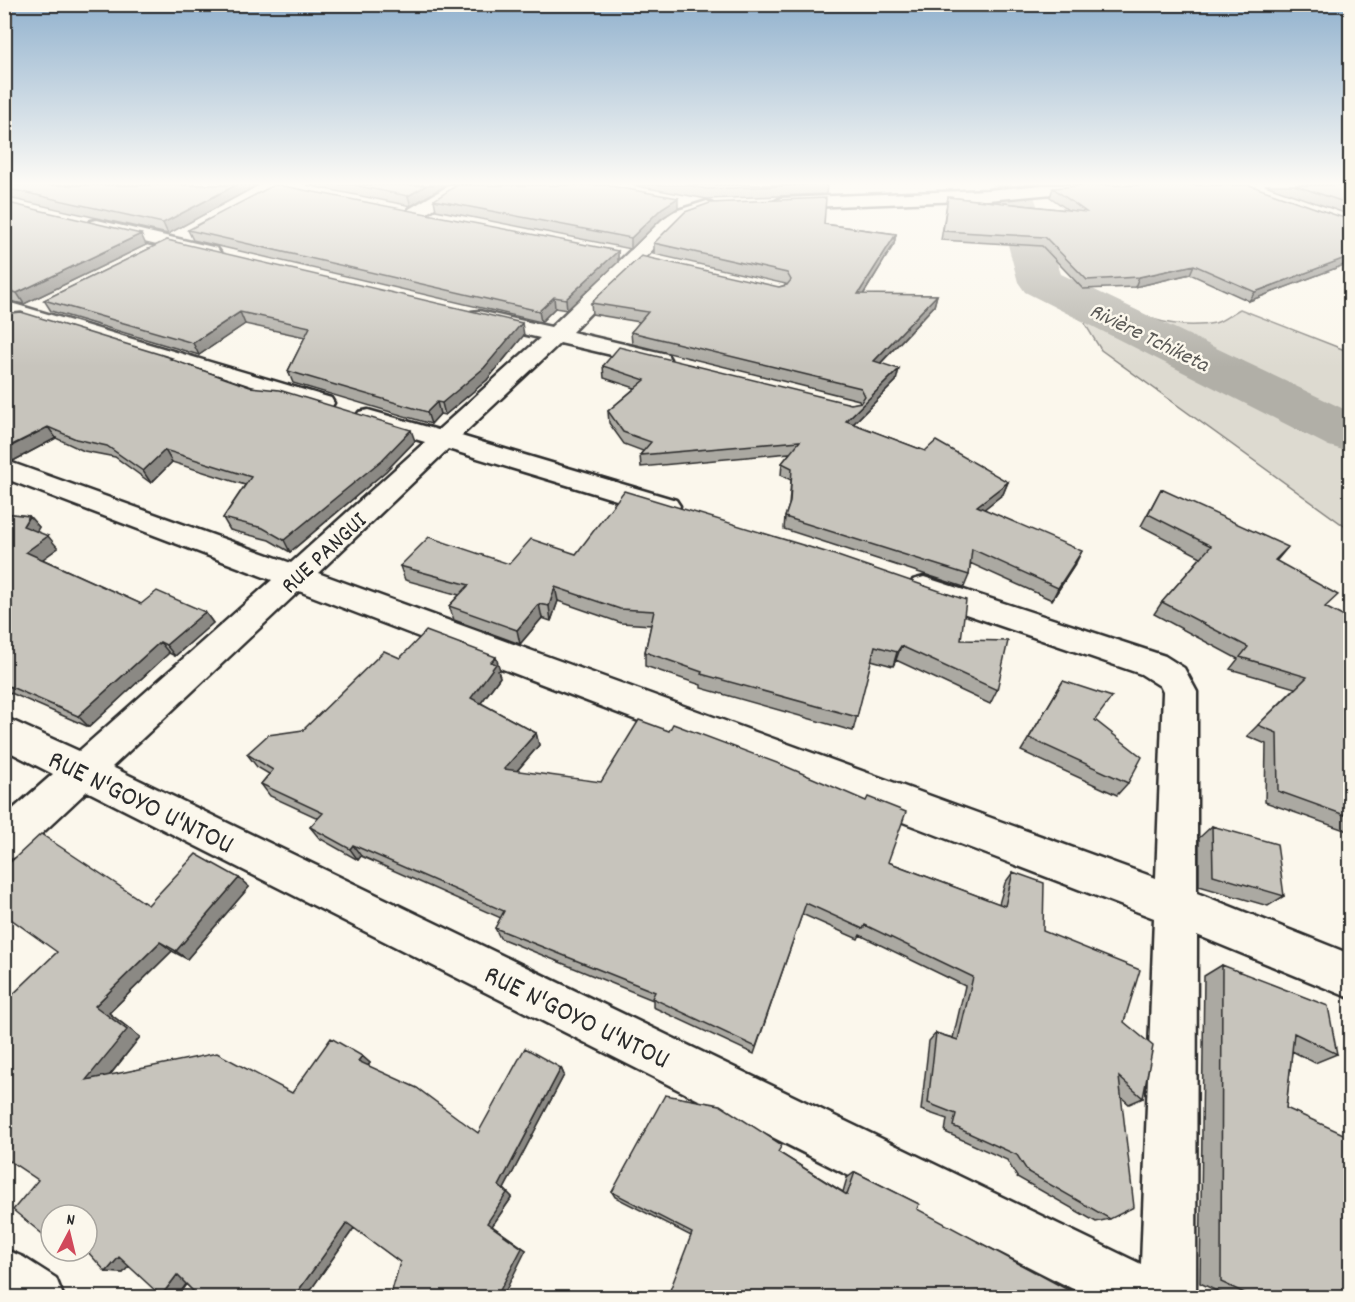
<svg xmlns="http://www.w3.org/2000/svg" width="1355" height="1302" viewBox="0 0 1355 1302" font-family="Dekko,sans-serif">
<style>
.green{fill:#dddad0;stroke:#84827e;stroke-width:1.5}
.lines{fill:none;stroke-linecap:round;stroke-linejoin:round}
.river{fill:#b1afa7;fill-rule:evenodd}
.minor-casing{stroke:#2b2b2b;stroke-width:5}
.minor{fill:#fbf7ec;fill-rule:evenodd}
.wall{fill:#aba9a2;stroke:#2b2b2b;stroke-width:1.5}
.shaded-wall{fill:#8b8984;stroke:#2b2b2b;stroke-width:1.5}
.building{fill:#c7c4bc;stroke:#2b2b2b;stroke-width:1.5}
.labels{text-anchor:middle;stroke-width:5;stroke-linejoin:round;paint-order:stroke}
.far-water-label{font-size:22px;font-style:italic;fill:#5a5956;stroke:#fbf7ec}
.street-label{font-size:24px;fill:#2b2b2b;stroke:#fbf7ec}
.near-street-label{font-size:28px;fill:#2b2b2b;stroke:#fbf7ec}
</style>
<rect width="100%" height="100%" fill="#fbf7ec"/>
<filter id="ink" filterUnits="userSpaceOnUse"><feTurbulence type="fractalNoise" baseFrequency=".0167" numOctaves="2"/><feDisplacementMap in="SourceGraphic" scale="12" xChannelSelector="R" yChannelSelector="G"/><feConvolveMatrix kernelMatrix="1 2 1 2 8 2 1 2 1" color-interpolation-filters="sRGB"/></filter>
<g filter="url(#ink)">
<path class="green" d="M1240,309L1350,352V425L1318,413L1143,323L1128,310C1155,322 1185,329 1215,323C1223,321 1232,313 1240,309Z
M1089,316L1165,352L1301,431L1350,452V530L1101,350L1085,324Z"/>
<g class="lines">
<path class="river" d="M992,185H1030L1061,274L1350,412V452L1329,446L1025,292L1018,282Z"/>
<defs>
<path id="minor" d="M450,185H470L421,217H409L406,213L409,209Z
M1043,185H1104L1096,190L988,200L781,208L772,203L781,198L988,190Z
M707,201L716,206L713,210L684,220L674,228L572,332L667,354L670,359L667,364L659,366L560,343L461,436L676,500L680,506L676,512L666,515L656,512L448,449L318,573L1156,878L1163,692L1160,686L1141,674L913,596L909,588L913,580L924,577L1165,656L1184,668L1197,692V893L1350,954V998L1197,935L1196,1298H1091L87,791L18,856L4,861V817L53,774L4,749V717L79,751L272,580L4,478V460L291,563L425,442L359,422L356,417L359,412L368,410L438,430L540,338L471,322L468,317L471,312L479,311L551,327L662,220L672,212ZM299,591L1154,918L1141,1264L112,767Z
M97,220L217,248L220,252L210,258L91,229L88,225L91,221Z
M4,301L331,398L334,403L331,408L322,410L313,408L4,314Z
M4,1249L23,1257L56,1278L64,1298H4Z"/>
</defs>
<use href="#minor" class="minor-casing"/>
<use href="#minor" class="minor"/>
</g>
<path class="wall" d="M4,185H258L168,234L4,197Z
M306,185H446L411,206Z
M631,185H827L826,194L707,199Z
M1265,185H1350V215Z
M1053,188L1350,220V268L1344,265L1249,301L1190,274L1135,287L1083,289L1042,246L941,240L948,197L1068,210L1050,197Z
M434,200L678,208L662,218L631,249L436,210Z
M4,202L146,245L24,304L4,300Z
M824,224L896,234L894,244L863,295H937L934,306L881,363L896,381L853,424L1008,482L1003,494L984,509L1076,563L1052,600L970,563L969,575L964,587L784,529L785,517L789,505L791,480L781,475L782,463L790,453L641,467L640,455L643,451L624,444L609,423L608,411L635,388L604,378L603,366L851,404L860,403L859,400L632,344L631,332L640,322L592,314L591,303L779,287L786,285V284L654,254V243Z
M188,230L618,251V262L567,310L555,308L541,322L193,240Z
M167,240L524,335L487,380L445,415L440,414L431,424L293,383L288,371L305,337L245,324L199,355L51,311L44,300Z
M4,314L174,361L415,441L386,471L290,552L269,540L230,530L223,518L245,485L172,462L151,483L115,457L84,451L56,438L13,461L4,459Z
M1161,489L1276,561L1326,608L1346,775L1350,777V832L1265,802L1266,744L1247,736L1295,688L1230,669L1238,659L1154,614L1162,602L1201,557L1141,526Z
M4,513L29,516L39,527L36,531L58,548L42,559L141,604L205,612L213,623L175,656L169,653L89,727L4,690Z
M576,554L961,640L997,690L990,704L896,660L893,666L871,660L853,731L701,688V685L645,666V652L651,625L621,623L558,601L551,621L542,618L520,644L454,620L449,606L459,595L405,580L400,566L509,564Z
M400,658L500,670L498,671L500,677L481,703L536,733L539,745L517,771L888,862L999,904L1005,883L1013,872L1043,931L1124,1022L1143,1098L1129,1104L1121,1097L1110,1219L1096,1222L1017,1177L1007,1160L945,1132L947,1119L921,1110L929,1041L936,1033L953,1038L965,986L860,935L858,939L802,914L754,1054L653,1007V1000L500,938L495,928L501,918L361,856L358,860L319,838L310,827L318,818L270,796L261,784L269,774L257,767L247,754L303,730Z
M1063,681L1095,720L1128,783L1117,795L1021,751Z
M1212,826L1284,896L1268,906L1199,886V838Z
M239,878L249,887L187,959L172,951L109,1013L140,1037L110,1075L292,1093L362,1056L370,1063L368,1066L478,1133L561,1068L564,1075L504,1189L512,1197L492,1226L526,1250L400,1262L354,1228L305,1298H200L186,1284L177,1297L129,1266L123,1273L106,1272L38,1180L9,998L148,905Z
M1222,965L1337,1054L1315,1063L1292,1051L1286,1108L1350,1298H1231L1200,1283L1204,976Z
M778,1152L843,1192L847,1178L855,1172L919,1204L691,1236L615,1197L612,1192Z"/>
<path class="shaded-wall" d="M236,185H258L168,234L163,223Z
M427,185H446L411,206L408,196Z
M678,198V208L662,218L631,249V238L662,208Z
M141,234L146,245L24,304L17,293Z
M896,234L894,244L856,306L858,294Z
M618,251V262L567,310L566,299Z
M1350,256L1344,265L1249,301L1255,292Z
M1194,265L1190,274L1135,287L1139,277Z
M937,295L934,306L872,372L874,361Z
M554,297L555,308L541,322L539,311Z
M240,312L245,324L199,355L193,343Z
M522,323L524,335L487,380L445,415L442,403Z
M899,369L896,381L844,433L846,421Z
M437,402L440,414L431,424L427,412Z
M48,427L56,438L13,461L4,450Z
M411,430L415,441L386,471L290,552L284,540Z
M165,450L172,462L151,483L143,471Z
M1008,482L1003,494L973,518L977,506Z
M29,516L39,527L33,538L23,526Z
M48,536L58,548L36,564L26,552Z
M1288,547L1278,559L1265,572L1275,560Z
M1082,551L1076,563L1052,600L1058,588Z
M555,587L558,601L551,621L549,606Z
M539,604L542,618L520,644L517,630Z
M205,612L213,623L175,656L166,645Z
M160,642L169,653L89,727L78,716Z
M901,646L896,660L893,666L897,652Z
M496,657L500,670L498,671L500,677L475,711L471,698L491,662Z
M536,733L539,745L508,781L504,769Z
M4,767L8,770L4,773Z
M353,845L361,856L358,860L350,849Z
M239,878L249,887L187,959L176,951Z
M160,942L172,951L109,1013L140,1037L101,1086L86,1080L95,1006Z
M362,1056L370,1063L366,1068L358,1061Z
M561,1068L564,1075L504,1189L512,1197L492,1226L526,1250L502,1298H496L487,1223L499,1186Z
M347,1223L356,1225L305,1298H293Z
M119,1257L135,1259L123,1273L106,1272Z
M177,1275L192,1276L177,1297L161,1296Z"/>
<path class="building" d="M4,185H236L163,223L4,188Z
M274,185H278L618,251L566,299L554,297L539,311L188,230Z
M353,185H427L408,196Z
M457,185H605L678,198L662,208L631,238L434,200Z
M685,185H812L707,189Z
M1088,185H1249L1350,220V257V256L1255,292L1194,265L1139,277L1087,280L1045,237L943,231L948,197L1086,212L1053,188Z
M1294,185H1350V204Z
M826,198L824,224L896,234L858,294L937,295L874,361L899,369L846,421L925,451L936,441L1008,482L977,506L1082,551L1058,588L972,549L969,575L785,517L790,502L792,468L782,463L800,441L640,455L651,442L623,432L608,411L645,380L603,366L619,347L851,404L861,402L865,396L861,388L631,332L648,312L591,303L641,256L779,287L787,285L791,280L787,273L654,243L685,212L710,203Z
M4,202L141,234L17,293L4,290Z
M167,240L522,323L484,368L442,403L437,402L427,412L288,371L310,327L240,312L193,343L44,300Z
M21,312L172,358L170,359L250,387L279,390L411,430L382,460L284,540L263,528L223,518L251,477L165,450L143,471L107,446L76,439L48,427L4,449V314Z
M1161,489L1288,547L1275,560L1338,595L1325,607L1350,620V749L1346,775L1350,777V817L1278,791L1277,733L1258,725L1307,677L1240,657L1248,647L1162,602L1211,546L1148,514Z
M624,491L829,553L966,600L961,640L1008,641L997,690L901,646L897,652L875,646L857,717L701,674L702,672L645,652L654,611L620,609L555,587L549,606L539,604L517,630L449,606L469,585L400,566L429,537L509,564L531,539L576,554Z
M4,513L29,516L23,526L48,536L26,552L141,604L157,591L205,612L166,645L160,642L78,716L4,684Z
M426,631L496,657L491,662L496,664L471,698L536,733L504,769L601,782L639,720L669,731L673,724L785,766L866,801L868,797L906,812L888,862L1005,906L1013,872L1044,883L1043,931L1140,970L1124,1022L1153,1046L1143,1098L1119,1077L1134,1207L1110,1219L1028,1172L1017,1155L953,1126L956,1114L928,1103L936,1033L958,1040L973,977L865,925L863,929L806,903L756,1047L652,998L655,992L495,928L504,911L353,845L350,849L310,827L323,813L261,784L273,770L247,754L268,735L303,730L384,651L400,658Z
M1063,681L1112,697L1095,720L1142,757L1128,783L1029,738Z
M1212,826L1277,844L1284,896L1213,875Z
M41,834L148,905L196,854L239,878L176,951L160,942L95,1006L127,1030L86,1080L217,1053L292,1093L331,1038L362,1056L358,1061L417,1088L478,1133L525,1048L561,1068L499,1186L507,1193L487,1223L522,1248L496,1298H390L400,1262L347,1223L293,1298H200L177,1275L161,1296L119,1257L106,1272L87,1251V1215H51V1241L13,1210L38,1180L4,1157V999L7,997L9,998L57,952L4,914V868Z
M1222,965L1328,1006L1337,1054L1294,1033L1286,1108L1350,1137V1298H1255L1221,1282Z
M665,1095L720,1105L782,1145L778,1152L847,1195L855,1172L919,1204L917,1209L1083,1298H667L692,1233L612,1192Z"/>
</g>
<linearGradient id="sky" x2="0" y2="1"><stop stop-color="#92b2ce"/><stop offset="0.5" stop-color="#fdfbf6"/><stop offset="1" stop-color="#fdfbf6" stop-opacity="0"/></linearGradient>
<rect width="1355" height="367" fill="url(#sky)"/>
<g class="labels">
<g class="far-water-label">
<text transform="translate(1150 336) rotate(26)" y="8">Rivière Tchiketa</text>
</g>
<g class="street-label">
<text transform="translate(323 552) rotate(-43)" y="8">RUE PANGUI</text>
</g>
<g class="near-street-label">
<text transform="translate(142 800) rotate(26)" y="10">RUE N'GOYO U'NTOU</text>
<text transform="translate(578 1015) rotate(26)" y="10">RUE N'GOYO U'NTOU</text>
</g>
</g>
<rect width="1355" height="1302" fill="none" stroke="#fbf7ec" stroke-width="24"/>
<rect x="12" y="12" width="1331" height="1278" fill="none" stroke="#2b2b2b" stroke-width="2" filter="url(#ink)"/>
<g transform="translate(69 1233) rotate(7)"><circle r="28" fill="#fbf7ec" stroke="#a8a59f" stroke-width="1.5"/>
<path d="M0-4.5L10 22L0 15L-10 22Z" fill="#d1495b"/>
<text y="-9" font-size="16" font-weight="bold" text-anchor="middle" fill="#2b2b2b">N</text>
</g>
</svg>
